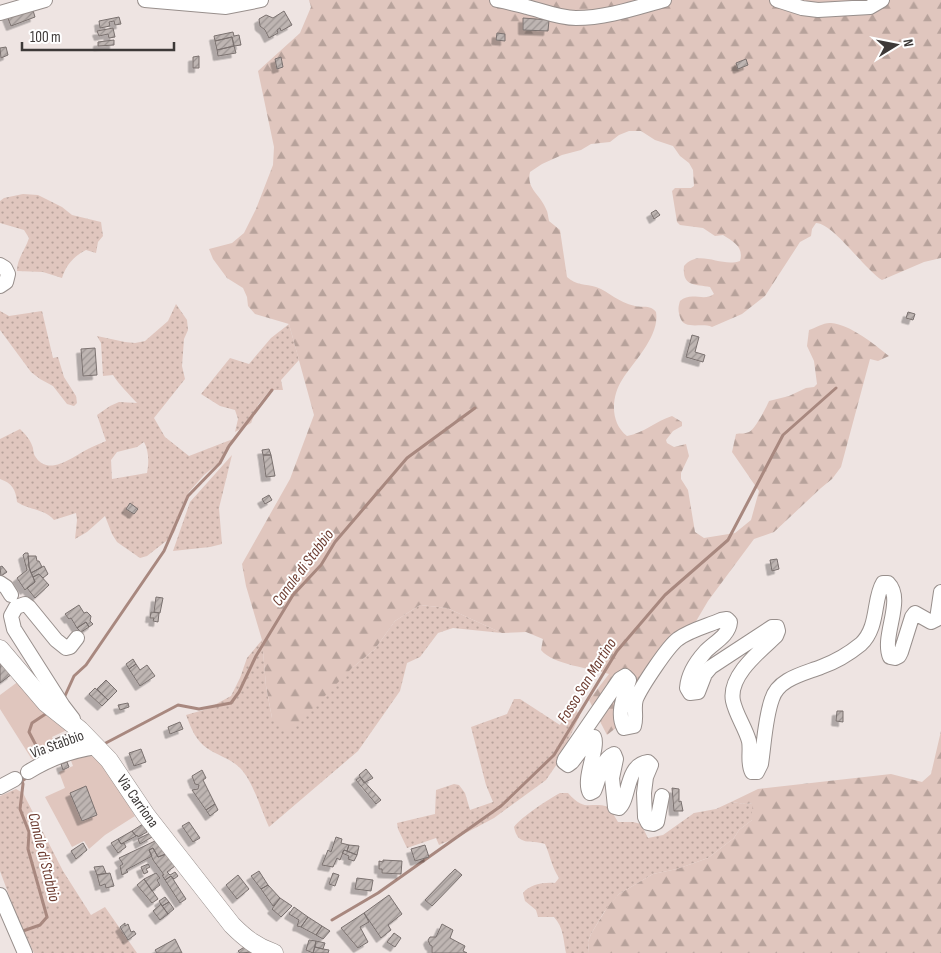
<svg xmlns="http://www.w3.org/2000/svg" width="941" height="953" viewBox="0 0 941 953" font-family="'Sofia Sans Condensed',sans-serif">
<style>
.grass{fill:url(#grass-dots);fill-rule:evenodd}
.forest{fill:url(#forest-firs)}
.green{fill:#e0c6be}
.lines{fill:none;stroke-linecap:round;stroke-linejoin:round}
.stream{stroke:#a8887f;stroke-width:3}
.building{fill:url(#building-hatch);stroke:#7a716f;filter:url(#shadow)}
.minor-casing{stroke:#988f8c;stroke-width:16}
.major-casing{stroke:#988f8c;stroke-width:19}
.minor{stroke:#fff;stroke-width:14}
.major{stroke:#fff;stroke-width:18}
.labels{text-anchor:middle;stroke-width:4;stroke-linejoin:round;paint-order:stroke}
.street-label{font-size:15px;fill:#3d3938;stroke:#fff}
.water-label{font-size:16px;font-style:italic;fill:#6d3c30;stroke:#fff}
</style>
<defs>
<pattern id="grass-dots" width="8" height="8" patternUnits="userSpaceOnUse" patternTransform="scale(1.25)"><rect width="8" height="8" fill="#e0c6be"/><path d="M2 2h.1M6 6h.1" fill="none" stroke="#b7a29b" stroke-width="1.8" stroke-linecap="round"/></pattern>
<pattern id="forest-firs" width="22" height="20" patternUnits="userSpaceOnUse" patternTransform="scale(1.25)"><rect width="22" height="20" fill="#e0c6be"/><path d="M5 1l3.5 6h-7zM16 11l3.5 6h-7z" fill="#b7a29b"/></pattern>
<pattern id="building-hatch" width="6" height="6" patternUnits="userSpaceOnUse" patternTransform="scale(1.25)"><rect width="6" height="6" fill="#beb5b2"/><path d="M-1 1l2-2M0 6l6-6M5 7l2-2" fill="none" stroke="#9c9492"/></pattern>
<filter id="shadow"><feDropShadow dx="-4.5" dy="4.5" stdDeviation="0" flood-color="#0004"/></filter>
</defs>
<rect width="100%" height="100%" fill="#eee4e2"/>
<path class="grass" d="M23,194L38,195L62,207L72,215L101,222L103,236L98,242L96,253L86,250C74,256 66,265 62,278L43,272L17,271C17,258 25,251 29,238L24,230L0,223V201L4,198Z
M176,304L187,320L188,330L184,339L182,366L185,379L154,418L165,437L189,456L233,439L221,461L204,475L189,492L182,506L175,531L170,538L147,556L140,558L117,542L112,534L105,516L87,532L75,539L77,520L76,513L54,520C45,509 29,510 17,502C16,490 12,483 0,479V439L20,429C26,435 30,439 33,448C33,449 34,455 35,456C48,478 74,456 88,449C93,446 100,444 106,441L97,415L110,406L119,402L137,403C129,394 120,386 113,375L103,376L101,343L97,336L125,342L135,343L145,341L168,321ZM144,442C149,451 149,463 147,473L112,479L111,460L117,452L137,447Z
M0,311L9,316L42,311L53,358L58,357L64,377L76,396L77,403L74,406L67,404L53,386L40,379L31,372L0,330Z
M289,324L299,360L281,380L283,390H270L258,405L251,423L235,432L238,419L235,410L220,406L201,394L230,358L249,364L271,338Z
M232,455L219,508L222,544L210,547L173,551L190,502Z
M420,605L447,608L502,633L453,628L438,633L420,657L407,663L400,691L358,751L269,827C261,810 253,781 240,768C229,757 214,755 203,745C194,737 190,725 186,715L207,709L231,696L240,678L247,658L262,640L266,686L272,718L352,668L375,649L395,621Z
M514,699H520L560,725L569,706L573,707L580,715L557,764L546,780L494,818L462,835L439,845L436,838L407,848L398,829L397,823L435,814L436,790L454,784L459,785L465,793L470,810L493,802L486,785L471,727L507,714Z
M16,789L23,793L63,871L91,915L105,907L137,953H34L16,914L0,871V796Z
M560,793H568C586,813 589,801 609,807L618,822H633L641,824L648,838L663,835L694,813L716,809L731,802L746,804L753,803L752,820L739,830L734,838L708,858L677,869L653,874L619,894L604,912L591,934L588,942L589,953H566C563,939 564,928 554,917H538L536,910L525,901L523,893C530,884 544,882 555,883L559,878C552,868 550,855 545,844C530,839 518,847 514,827C521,817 549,799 560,793Z"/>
<path class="forest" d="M309,0H941V258L924,262L882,280C865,270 833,223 816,223L812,229L811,236L800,242L765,296L742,314L712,327C702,322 684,331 680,317C678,311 678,307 680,301C691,291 704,302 714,294L710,287C695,284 682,287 684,266C699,248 721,268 740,261C744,247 734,242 723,235L715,236L703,228L680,225L677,222L672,191L675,188H691L694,186L693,170L689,163L680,156L673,146L655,140L641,131H629L619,135L610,142L591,144L581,150L562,155L542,164L530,172C526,189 541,195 546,209C548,212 548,217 549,221L560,230L567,277C575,285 586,284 596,287C610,292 617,302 635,306C642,308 650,304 656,312C660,336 634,361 622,380C611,397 610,423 627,436C644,433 656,421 672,416L682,422V426L673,431L666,440L667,443L674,447L686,444L689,456L681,473V479L688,490L695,532L704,538L735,533L751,520L759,491L732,452L736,434C740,433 745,434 749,432C755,429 766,408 769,401L789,396L806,388L814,387L817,384L814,361L807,346L809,330C815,328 825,322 831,323C851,325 874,344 889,356L878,361L870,359L841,467L832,479L821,488L774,532L754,539L708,601L695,623L636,694L622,723L607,735L589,700L609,674C591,668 553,665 541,650L543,639L526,632L502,633L447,608L420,605L395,621L375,649L352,668L290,732L272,718L266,686L262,640L246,586L242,564L290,479L314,415L289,324L255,314L248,306L247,297L243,288L227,278L213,259L209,249L232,243L244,233L256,209L273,165L274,147L258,71L300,33L311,7Z
M941,731V953H589L588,942L591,934L608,906L619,894L653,874L677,869L708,858L734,838L739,830L752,820V803L746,804L731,802L758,789L891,774L922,782L931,774Z"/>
<path class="green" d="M19,681L69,729L52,737L59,752L34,760L31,758L0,709V695Z
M93,756L99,758L133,805L130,808L135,816L105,835L89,849L84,841L72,847L45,797L65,788L59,772L73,766L70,758Z"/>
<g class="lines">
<path class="stream" d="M64,698L74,676L86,665L164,551L188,496L220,463L229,446L272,390
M102,745L178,705L199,709L231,703L239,692L256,656L293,595L321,565L335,542L407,458L475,408
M40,753L29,732L32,723L47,713
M332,920L378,893L501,806L554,755L617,651L665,595L728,540L783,435L836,388
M20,932L40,925L47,917L28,849L29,832L20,809L23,784L22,781L29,776"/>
</g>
<path class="building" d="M32,7L35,17L11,26L7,16Z
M284,11L292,25L281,31L280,28L277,30L278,33L269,38L265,30L260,26L259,19L266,15L273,18Z
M119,17L121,24L115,25L114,21L109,22L110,26L100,28L99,21Z
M523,18L549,20L548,31L523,30Z
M113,28L115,37L109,38L108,34L99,36L97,31Z
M233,32L234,36L239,35L241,45L234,46L232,37L215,41L214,36Z
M497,33L505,34V41L496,40Z
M232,37L234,46L217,50L215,41Z
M114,40V45L98,46V42Z
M234,46L236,53L218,56L217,50Z
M6,47L8,55L1,58L0,48Z
M199,56V68H193V57Z
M281,57L283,67L277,69L275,59Z
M746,59L748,65L738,69L736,63Z
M656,210L660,215L654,219L651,213Z
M908,312L915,314L913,320L906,318Z
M692,335L699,337L695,352L705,355L703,362L686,357Z
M95,348L97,375L83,376L81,349Z
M269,449L271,455H263L262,450Z
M263,455H271L275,476L266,477Z
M269,495L272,500L265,504L262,499Z
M130,503L138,509L134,514L126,509Z
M25,553H28L29,567L35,582L25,590L17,578L27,570L23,555Z
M28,556H36L37,561H39L42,567L31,573L29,567Z
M777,559L779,569L772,571L770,560Z
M2,566L7,572L1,576L0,567Z
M44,566L48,574L43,578L39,574L33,577L31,573Z
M39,574L49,585L35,598L27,588L35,582L33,577Z
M156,597L163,598L160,613L154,612Z
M79,605L84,613L87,612L91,616L90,621L93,624L89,627L86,622L77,628L71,618L69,619L65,614Z
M151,612L159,613L158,622L153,621L154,618H150Z
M86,622L89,627L81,632L77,628Z
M0,659L12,674L0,683Z
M133,659L136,664L129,669L126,664Z
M136,664L140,670L147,665L155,676L140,686L129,669Z
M106,680L117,691L108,700L97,689Z
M95,688L108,700L102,706L89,694Z
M128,703L129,707L120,710L118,705Z
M837,711H843V722L836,721Z
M180,722L183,729L170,734L168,727Z
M69,733L75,746L61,752L55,739Z
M141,749L146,762L134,766L129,753Z
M67,762L69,767L63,770L61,764Z
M366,769L373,778L364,783L359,775Z
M202,770L206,778L203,780L215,804L206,810L192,790L198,789L199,785L195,784L192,776Z
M360,777L381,800L376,804L356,780Z
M86,786L97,815L82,821L70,793Z
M672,788L679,789V802L681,801L683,811H674Z
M215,804L218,810L210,816L206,810Z
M189,822L200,838L193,842L182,826Z
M143,824L147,832L138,837L137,835L136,836L132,831Z
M132,831L136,836L121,844L118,839Z
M150,833L152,837L140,844L138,839Z
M336,837L342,839L341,843L349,845L347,851L344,850L340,860L337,858L333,867L322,865L328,850L331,852Z
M118,839L121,844L124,843L126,847L118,853L111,843Z
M155,841L166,854L158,857L153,848L149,850L152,856L126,870L128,872L122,875L120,866L123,864L119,858Z
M83,843L87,850L76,859L71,851Z
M349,845L359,846L357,855L347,851Z
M425,845L429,857L415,861L411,849Z
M153,848L158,857L166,854L175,866L167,872L170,875L175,872L178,876L174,879L171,876L165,880L162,875H164L153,860L149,850Z
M344,850L357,855L354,861L348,859L349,856L342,853Z
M383,860L402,861L401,874L382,873V869H379V861L383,862Z
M148,864L150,867L146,869L148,872L144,874L141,867Z
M103,866L106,873L97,875L94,867Z
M455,869L462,875L432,906L425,900Z
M259,871L268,885L261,889L251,876Z
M110,873L114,886L106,888L105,884L100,886L97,875Z
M156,873L160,878L157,880L160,885L152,891L144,879Z
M333,873L339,875L335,886L329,884Z
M238,875L249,889L237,899L226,885Z
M171,876L186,899L180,903L165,880Z
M357,878L373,880L371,891L355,889Z
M144,879L158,899L152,903L137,885Z
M268,885L280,898L273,906L261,889Z
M389,895L402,914L388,925L391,930L381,938L364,913Z
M165,897L169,902L162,906L159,901Z
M280,898L292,906L281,917L272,909Z
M169,902L174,909L168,914L162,906Z
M161,904L168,914L160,920L153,911Z
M294,907L308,917L301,927L297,926L299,920L289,914Z
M364,913L369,922L360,927L368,942L358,948L341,928Z
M308,917L322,926L316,935L301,927Z
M125,923V926L128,924L131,932L134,931L136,934L128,940L120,927Z
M442,924L453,930L450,938L465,946L463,951L467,953H432V946L430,945L428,940L430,937H436Z
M322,926L330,931L323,939L316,935Z
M394,933L401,938L395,947L387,942Z
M175,939L182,953H157L155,950Z
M309,940L316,941L313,953L306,950Z
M316,941L325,943L323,949L315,947Z
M246,946L253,952L240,953L238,951Z
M315,947L323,949L329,950L328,953H313Z"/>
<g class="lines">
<defs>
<path id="minor" d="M145,0L226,7L261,0
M497,0C507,2 517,4 527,7C543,11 559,18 576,18C606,18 635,8 664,0
M777,0L802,8L818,10L870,7L882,0
M0,13L45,0
M0,265L5,268L8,274L6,282L0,286
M0,583L6,587L11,595
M73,719L63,706L14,629L11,616L16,607L25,604L29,607L56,640L66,648L70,647L77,638
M28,772C49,759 73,750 97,747
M0,787L15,779
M662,796L657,822L653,824L648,823L645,817L644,793L646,777L651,765L648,762C625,765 630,799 619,808L615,807L612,778L616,759L614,754C600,760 600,779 594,791L590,793C582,779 599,748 594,737H591L572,762L568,765L564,762L565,759L620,679L625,676L629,680C625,694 616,713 624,728L634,726C637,717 633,708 636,699C641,687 668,646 678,639C690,630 707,626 721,620L727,619L730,622C729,636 713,643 705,652C695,663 688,675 687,688L690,693L698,692L705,674L711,667L772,627H777L778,631L776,636C760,651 728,676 733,701C736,715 745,727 749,741C751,751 747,763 752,772H757L761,764C764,745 765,718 772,699C778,679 803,674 821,667C835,662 850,653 861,644C879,627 873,599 883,583H888C905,600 881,636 890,657L895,658L899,656L901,652L912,617L915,613L931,622L937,619L941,592
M0,895L25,953"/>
<path id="major" d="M0,649L46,703L80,730L109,760L146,815L232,925C245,938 256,947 274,953"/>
</defs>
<use href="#minor" class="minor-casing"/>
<use href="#major" class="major-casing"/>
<use href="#minor" class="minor"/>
<use href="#major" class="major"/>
</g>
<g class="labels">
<g class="street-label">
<text transform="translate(57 744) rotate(-20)" y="5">Via Stabbio</text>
<text transform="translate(138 801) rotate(55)" y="5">Via Carriona</text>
</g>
<g class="water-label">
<text transform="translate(302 567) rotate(-53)" y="6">Canale di Stabbio</text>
<text transform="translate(586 680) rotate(-58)" y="6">Fosso San Martino</text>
<text transform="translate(45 857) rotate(76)" y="6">Canale di Stabbio</text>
</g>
</g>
<g transform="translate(896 45) rotate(80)" stroke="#ffffff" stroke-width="4" paint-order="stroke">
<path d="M0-4L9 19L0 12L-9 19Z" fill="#3d3938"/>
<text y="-8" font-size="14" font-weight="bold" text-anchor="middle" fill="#3d3938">N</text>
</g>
<path d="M22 42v8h152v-8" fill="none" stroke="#3d3938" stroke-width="2.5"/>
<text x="30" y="42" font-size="15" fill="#3d3938" stroke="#ffffff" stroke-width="4" paint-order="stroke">100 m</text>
</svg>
